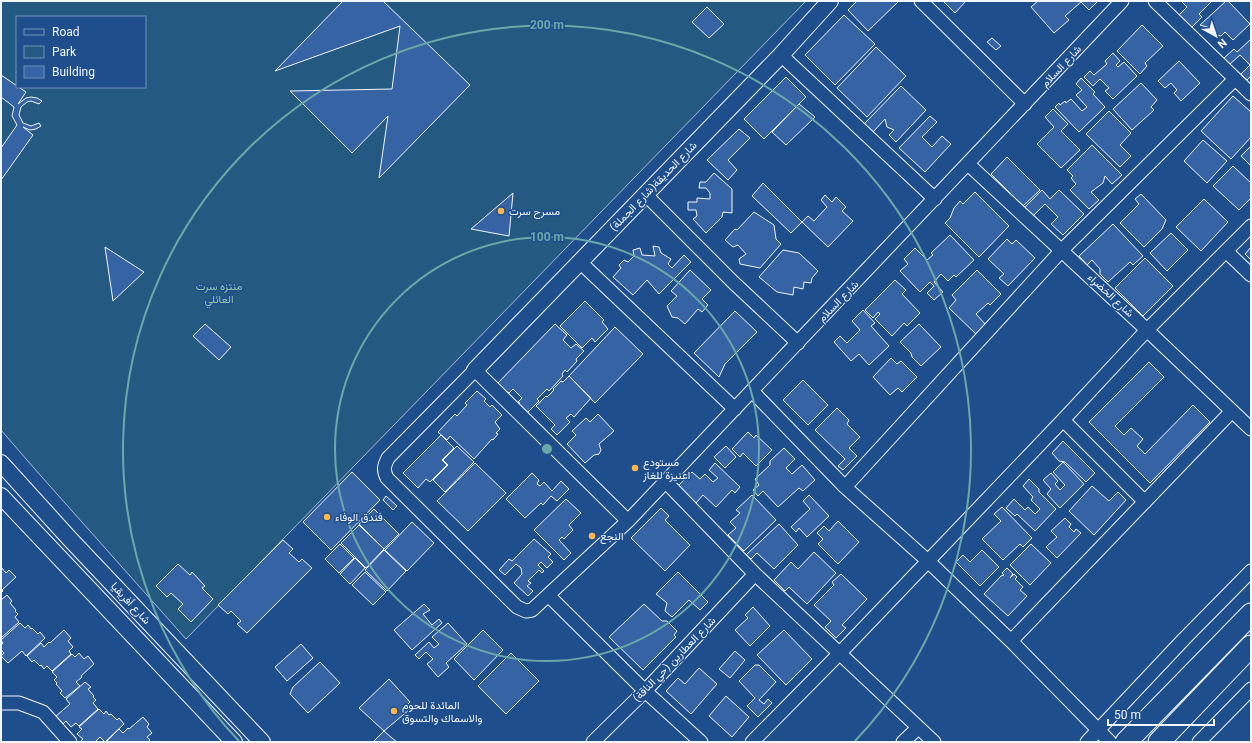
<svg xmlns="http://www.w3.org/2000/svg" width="1252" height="743" viewBox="0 0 1252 743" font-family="Roboto,Vazirmatn,sans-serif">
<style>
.green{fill:#245a82;stroke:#a8bbd7;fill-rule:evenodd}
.building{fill:#3563a3;stroke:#f2f6ff}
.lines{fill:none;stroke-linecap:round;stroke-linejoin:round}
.minor-casing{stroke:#f2f6ff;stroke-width:15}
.tertiary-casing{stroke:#f2f6ff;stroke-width:18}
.trunk-casing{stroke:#f2f6ff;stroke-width:23}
.minor{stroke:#1f4e8c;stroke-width:13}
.tertiary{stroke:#1f4e8c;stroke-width:16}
.trunk{stroke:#1f4e8c;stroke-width:21}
.ring{fill:none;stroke:#6aa9a8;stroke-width:2}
.poi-dot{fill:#ffb74d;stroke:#1f4e8c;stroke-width:1.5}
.labels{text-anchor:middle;stroke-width:3;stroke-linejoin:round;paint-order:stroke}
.street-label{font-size:11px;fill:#f2f6ff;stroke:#1f4e8c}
.poi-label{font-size:11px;fill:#f2f6ff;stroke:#1f4e8c;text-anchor:start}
.park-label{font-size:11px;fill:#97c8a6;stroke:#1f4e8c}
.centre{fill:#6aa9a8;stroke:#1f4e8c;stroke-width:2}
.ring-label{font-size:12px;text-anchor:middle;font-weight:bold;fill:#6aa9a8;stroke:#1f4e8c;stroke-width:3;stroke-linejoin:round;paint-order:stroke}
</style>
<rect width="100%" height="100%" fill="#1f4e8c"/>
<path class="green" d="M1,1H806L186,639L33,467L1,430ZM17,17H145V87H17Z"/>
<path class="building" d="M343,1H383L470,85L379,178L388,116L352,153L290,91L392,89L400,26L275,71Z
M857,1H899L868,31L848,10Z
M943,1H966L955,13Z
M1038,1H1098L1089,10L1081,2L1065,16L1069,20L1054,33L1031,7Z
M1181,1H1212L1199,14L1202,17L1191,28L1179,15L1187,7Z
M1226,1H1228L1250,24L1233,40L1225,32L1221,36L1213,34L1214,29L1200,25Z
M707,7L724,24L709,38L692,22Z
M844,15L875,44L835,85L805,55Z
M1142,25L1163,46L1145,63L1147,66L1140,74L1117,51Z
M992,38L1001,46L996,50L987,42Z
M1251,39V76L1247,80L1241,74L1250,65L1240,55L1230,64L1224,58L1234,49L1237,52Z
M876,47L906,76L867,117L837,88Z
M1113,53L1120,61L1116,65L1118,67L1124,62L1137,76L1113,99L1105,91L1109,88L1100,79L1093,86L1084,77L1090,71L1094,75L1107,64L1105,61Z
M1179,61L1200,83L1181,101L1174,93L1177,90L1171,83L1165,88L1158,81Z
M1,75L26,92L18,104L26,98L31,97L37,98L42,101L39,104L31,101L27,102L21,107L19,115L23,123L31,126L39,123L41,126L36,129L30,130L23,127L33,135L1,180V148L17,125L12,116L14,107L1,97Z
M786,77L806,97L764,139L744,119Z
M1081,78L1095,92L1093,94L1105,107L1079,132L1055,107L1059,103L1060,105L1065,101L1066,103L1071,99L1082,111L1087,107L1076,95L1082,90L1076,84Z
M1141,83L1157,100L1151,107L1154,110L1132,130L1113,109Z
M901,86L926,110L896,142L889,135L894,130L887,127L885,119L873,132L864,124Z
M1233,96L1251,112V137L1231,159L1201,131Z
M799,104L815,117L786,145L772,132Z
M1053,109L1068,124L1061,131L1080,150L1061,168L1037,144L1054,127L1045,117Z
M1109,111L1131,133L1120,145L1131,156L1120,167L1086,134Z
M930,116L937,122L922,137L932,147L942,136L951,144L925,172L899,148Z
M739,129L750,138L728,160L737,170L728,180L707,160Z
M1203,140L1227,161L1207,183L1184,161Z
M1092,145L1122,175L1112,184L1105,176L1103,183L1091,192L1099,200L1089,209L1070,190L1076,184L1071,178L1073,176L1067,170Z
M1251,146V166L1241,156Z
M1007,157L1040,190L1023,206L991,174Z
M1233,166L1251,183V198L1239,210L1213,186Z
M714,173L732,189V213L723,212L722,217L706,233L693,219L697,216L696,210H688V202H697V198L710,199V193L706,188H699L700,182H706Z
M763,183L802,222L791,233L752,196Z
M1042,190L1050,199L1059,190L1084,214L1063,235L1051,224L1058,217L1045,204L1032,217L1024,208Z
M975,192L1009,226L979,257L945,223L950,218L954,208L960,201L963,204Z
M513,193L509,236L471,229Z
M1141,194L1166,220L1162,229L1144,247L1120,223L1139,204L1135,199Z
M825,195L832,202L836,197L846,207L842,211L853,221L828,247L802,222L808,216L814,221L827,207L821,200Z
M1204,199L1228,222L1201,251L1176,227Z
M754,212L774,225L776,239L781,244L760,268L740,264L739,259L746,254L738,245L733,247L725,240L735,229L737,230Z
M1113,224L1143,256L1133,265L1130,262L1108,282L1100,274V269L1092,260L1087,265L1079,256Z
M1171,233L1188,250L1167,271L1150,253Z
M950,235L974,260L956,277L954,275L948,281L941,274L934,282L943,292L934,300L927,293L934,286L930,282L920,292L900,271L908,264L904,259L915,248L927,260L933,255L931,253Z
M1007,239L1012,244L1016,240L1035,258L1008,286L999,278L1004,274L988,259Z
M653,246L659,247L661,253L671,259L668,264L672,268L684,255L691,262L659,294L647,280L633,295L613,277L621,268L619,265L624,260L628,262L634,256L633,250L640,248L642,255L655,256Z
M105,247L144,272L113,301Z
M1251,247V260L1245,254Z
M783,250L799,253L818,271L812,278L811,283L804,282L803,289L794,287L793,295L777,292L759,277Z
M1145,258L1173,286L1143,316L1115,288Z
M690,270L711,290L702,299L708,305L702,312L698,309L685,324L678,318L672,317L667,306L677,296L671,291Z
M977,270L1001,294L990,305L988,303L976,314L986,325L977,335L949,308L956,300L952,295Z
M895,280L906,290L902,294L920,313L907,326L904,323L892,336L875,319L880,314L878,312L873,318L865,310Z
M585,301L604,320L602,322L608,329L595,342L592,338L582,348L560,326Z
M863,310L875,323L871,326L889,346L869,365L859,354L851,361L834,342L840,336L847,343L860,330L852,321Z
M735,311L757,332L725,364L719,377L694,353Z
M205,324L231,347L219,360L193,336Z
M555,324L567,335L563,340L571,348L576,344L584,351L576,359L577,361L567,372L565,370L562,374L563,376L549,391L547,389L537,399L539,401L526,414L517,406L520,403L518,402L522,398L513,389L509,393L508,392L505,394L496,385Z
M919,324L941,347L921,366L912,357L911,353L900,342Z
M615,327L643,354L595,403L569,376Z
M891,358L897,364L901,361L917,377L902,392L898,388L890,395L873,377Z
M1149,362L1164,377L1115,426L1124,435L1131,428L1143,439L1137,446L1145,454L1193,405L1210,422L1150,483L1089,422Z
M569,376L591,398L574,417L571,414L566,418L570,422L557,435L551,429L555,425L536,406L546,396L547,397L554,390L553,389L561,381L563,382Z
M803,380L828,405L808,425L783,400Z
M477,391L486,399L484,401L490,407L492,405L502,415L495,422L500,429L496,433L498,434L493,440L492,439L474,459L450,436L447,440L438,432L455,414L457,416L467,405L465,403Z
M837,408L849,420L847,424L860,437L849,448L857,456L843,470L838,466L845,459L815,430Z
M598,414L614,431L599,444L601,450L599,454L594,455L585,463L567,444L576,435L572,431L586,418L590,422Z
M748,432L754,438L756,435L772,450L756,466L743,453L740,457L732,449Z
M441,435L454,448L442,460L447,465L430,482L426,479L418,488L403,473Z
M1063,441L1095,473L1086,482L1065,462L1059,461L1052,453Z
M457,446L474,462L445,492L433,480L448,465L443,460Z
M726,446L736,457L725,468L714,457Z
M784,448L795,459L786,468L792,474L802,465L815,480L803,491L799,488L778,507L763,491L758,496L753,490L759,485L755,479L770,465V461Z
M1063,462L1084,484L1060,508L1047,494L1051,489L1043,480L1051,473L1058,481L1055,484L1060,490L1065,485L1053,472Z
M475,463L506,493L468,531L437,501Z
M715,463L740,487L735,493L732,490L716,507L703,495L696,503L678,486L692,472L700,479L705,474L713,482L718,478L709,470Z
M352,472L380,500L331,550L303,522Z
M532,473L539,480L537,484L540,486L544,482L552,491L561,481L569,489L557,501L551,496L543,505L541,503L525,518L506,499Z
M1029,479L1039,489V492L1056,509L1035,531L1017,514L1015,516L1006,508L1014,499L1025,510L1028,507L1035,514L1040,509L1031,500L1033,497L1023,486Z
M1092,486L1109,501L1118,492L1126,500L1094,535L1069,511Z
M752,495L776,520L744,551L728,535L736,528L730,522L740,513L736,510Z
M809,495L829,516L807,537L799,528L796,532L791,527L810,509L803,501Z
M386,496L397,506L393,510L383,500Z
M566,499L581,513L569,525L573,530L564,539L562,537L559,540L571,553L564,560L534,530Z
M1002,507L1032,538L1023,547L1020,544L1003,560L982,539L1001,521L994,514Z
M661,508L669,516L665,520L690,545L665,571L631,538Z
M374,509L399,534L384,549L359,524Z
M1065,518L1071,524L1069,527L1074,532L1076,529L1081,533L1057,558L1046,547L1057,537L1051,531Z
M838,521L859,542L838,564L818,544L823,539L817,533L824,526L829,531Z
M412,522L434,543L407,571L385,550Z
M779,524L798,545L774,569L757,553L751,559L746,555Z
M359,525L384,549L366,568L341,543Z
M534,539L551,554L548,557L553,562L547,568L541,562L538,565L544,571L542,573L539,570L528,581L531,583L527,586L533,591L528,596L514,583L522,574L521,568L516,564L505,575L499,570L509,559L512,561Z
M283,540L293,549L289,553L299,562L302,559L312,568L247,633L237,624L241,621L231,611L228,614L218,605Z
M340,544L354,558L339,573L325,559Z
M1031,544L1051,563L1030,585L1010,565Z
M384,550L406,571L387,591L365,570Z
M982,550L999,567L980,586L956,562L963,555L970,562Z
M814,552L836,573L807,604L789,587L785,591L774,580L791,562L798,569Z
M355,558L365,568L350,584L340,574Z
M178,564L190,575L192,572L205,586L202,588L213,599L191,622L178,609L183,604L171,593L167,597L156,586Z
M1,567L6,573L9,570L16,577L2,590L3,591L1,593Z
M1007,568L1013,574L1010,578L1014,574L1017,577L1015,579L1023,587L1020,590L1027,596L1008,616L984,594L1001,576L1004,575L1002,573Z
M365,572L386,592L373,605L352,585Z
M678,572L708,602L700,610L689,600L672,617L665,611L667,603L656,594Z
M841,574L867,599L842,625L846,628L836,638L825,627L831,621L814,605L834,585L832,582Z
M7,595L12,601L10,603L16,610L15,611L18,614L15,617L19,622L1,638V600Z
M424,604L430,610L423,614L432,625L439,619L442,623L412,650L394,630Z
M644,604L662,621H667L677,631L674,635L676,637L643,670L609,637Z
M753,607L770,626L750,646L735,630L748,618L745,615Z
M20,623L25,628L28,625L31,629L32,628L38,634L40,632L45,638L26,656L22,651L8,663L1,656L4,653L1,650V645L3,643L1,640Z
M448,623L467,644L446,663L449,667L438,677L427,664L433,659L426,652L419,659L415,655L429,642L434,648L439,644L432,637Z
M64,630L71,638L68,641L73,647L69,651L71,654L52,671L47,666L44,669L41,665L40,666L34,660L32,662L27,656L41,643L44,647L49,642L50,643Z
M483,630L503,650L474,680L454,659Z
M784,630L812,659L786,685L757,655Z
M301,644L313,658L287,681L275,667Z
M735,651L745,660L730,678L719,669Z
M79,653L84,659L88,656L94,664L81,676L82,677L76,682L80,686L65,698L60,693L62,691L56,684L57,683L54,680L57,677L52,672L72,654L75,657Z
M511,653L539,681L506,714L478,686Z
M320,662L340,683L308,713L290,694L293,687Z
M755,665H759L776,682L759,700L764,704L768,699L772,703L758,717L747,706L755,698L739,681Z
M699,668L717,684L691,714L666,691L678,678L685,684Z
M389,679L410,702L405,707L409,710L384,731L359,708Z
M85,682L91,687L88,689L94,696L93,697L96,700L93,703L98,709L79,726L76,723L71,727L66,721L63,724L56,716L70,704L66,699Z
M726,696L749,717L732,737L709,716Z
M99,709L104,714L106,711L109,715L111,714L117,720L119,718L124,724L105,742L100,737L95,742H80L83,739L77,734L82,729L79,727Z
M143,717L149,724L147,727L152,733L147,737L150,740L148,742H106L119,729L123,733L128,728L129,729Z
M384,731L392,738L397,742H373Z"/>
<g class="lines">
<defs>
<path id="minor" d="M921,1L1025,104
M1155,1L1251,94
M781,55L935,199
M968,164L1147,330L1251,429
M645,194L734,283L798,343
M1227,252L1251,275
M580,262L735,409
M752,391L845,487L928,561L1011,641L1110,742
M1063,420L1145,502
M666,482L755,574L934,742
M845,487L1062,250L1235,79
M628,521L475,370L388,458C384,466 383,470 387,478L517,607L526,611L532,610L628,521L1122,1
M549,596L645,691L701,742
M1011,641L1232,411
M1,703H19L43,712L70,742
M593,742L645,691L755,574
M752,742L840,653L1063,420L1147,330L1251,226
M903,742L918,728
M1087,742L1184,639L1251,571
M1199,742L1251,689"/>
<path id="tertiary" d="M475,370L781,55L830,1
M1,463L69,538L262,742
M1,496L234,742"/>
<path id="trunk" d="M1126,742L1251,614
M1159,742L1251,646"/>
</defs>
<use href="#minor" class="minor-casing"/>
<use href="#tertiary" class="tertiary-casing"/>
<use href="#trunk" class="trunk-casing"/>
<use href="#minor" class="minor"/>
<use href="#tertiary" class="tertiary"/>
<use href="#trunk" class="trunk"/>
</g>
<g class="ring">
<circle cx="547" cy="449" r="212"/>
<path d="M239 741A424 424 0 1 1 855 741"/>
</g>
<g class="poi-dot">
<circle cx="501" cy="211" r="4"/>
<circle cx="635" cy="468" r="4"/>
<circle cx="327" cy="517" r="4"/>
<circle cx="592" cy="536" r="4"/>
<circle cx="394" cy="711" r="4"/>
</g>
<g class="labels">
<g class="street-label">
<text transform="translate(1061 66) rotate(-47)" y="4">شارع السلام</text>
<text transform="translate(653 186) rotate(-46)" y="4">شارع الحديقة(شارع الجملة)</text>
<text transform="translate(1111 295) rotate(43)" y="4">شارع الخضراء</text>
<text transform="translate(838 301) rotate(-46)" y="4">شارع السلام</text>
<text transform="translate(131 603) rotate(47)" y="4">شارع أفريقيا</text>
<text transform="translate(674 659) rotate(-46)" y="4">شارع العطارين (حي الناقة)</text>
</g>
<g class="poi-label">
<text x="509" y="215">مسرح سرت</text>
<text x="643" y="466">مستودع<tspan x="643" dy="13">اعنيزة للغاز</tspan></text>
<text x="335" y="521">فندق الوفاء</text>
<text x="600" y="540">النجع</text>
<text x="402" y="709">المائدة للحوم<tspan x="402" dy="13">والاسماك والتسوق</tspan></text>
</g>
<g class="park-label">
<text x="219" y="290">منتزه سرت<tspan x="219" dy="13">العائلي</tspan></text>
</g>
</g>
<circle cx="547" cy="449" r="6" class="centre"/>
<g class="ring-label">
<text x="547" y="29">200 m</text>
<text x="547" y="241">100 m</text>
</g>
<rect width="1252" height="743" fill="none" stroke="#f2f6ff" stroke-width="4"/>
<rect x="16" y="16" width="130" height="72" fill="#1f4e8c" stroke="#7391ba"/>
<rect x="24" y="29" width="20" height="6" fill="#1f4e8c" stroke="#7391ba"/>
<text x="52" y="36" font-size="12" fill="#f2f6ff">Road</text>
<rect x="24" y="46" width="20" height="12" fill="#245a82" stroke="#7391ba"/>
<text x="52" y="56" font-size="12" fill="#f2f6ff">Park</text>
<rect x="24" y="66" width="20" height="12" fill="#3563a3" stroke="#7391ba"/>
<text x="52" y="76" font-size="12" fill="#f2f6ff">Building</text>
<g transform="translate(1216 36) rotate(140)" stroke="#1f4e8c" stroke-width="3" paint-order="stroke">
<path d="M0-3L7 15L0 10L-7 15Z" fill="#f2f6ff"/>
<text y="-6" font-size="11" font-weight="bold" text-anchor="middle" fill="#f2f6ff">N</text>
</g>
<path d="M1108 719v6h106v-6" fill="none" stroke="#f2f6ff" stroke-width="2"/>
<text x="1114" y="719" font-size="12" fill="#f2f6ff" stroke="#1f4e8c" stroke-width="3" paint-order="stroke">50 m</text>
</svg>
